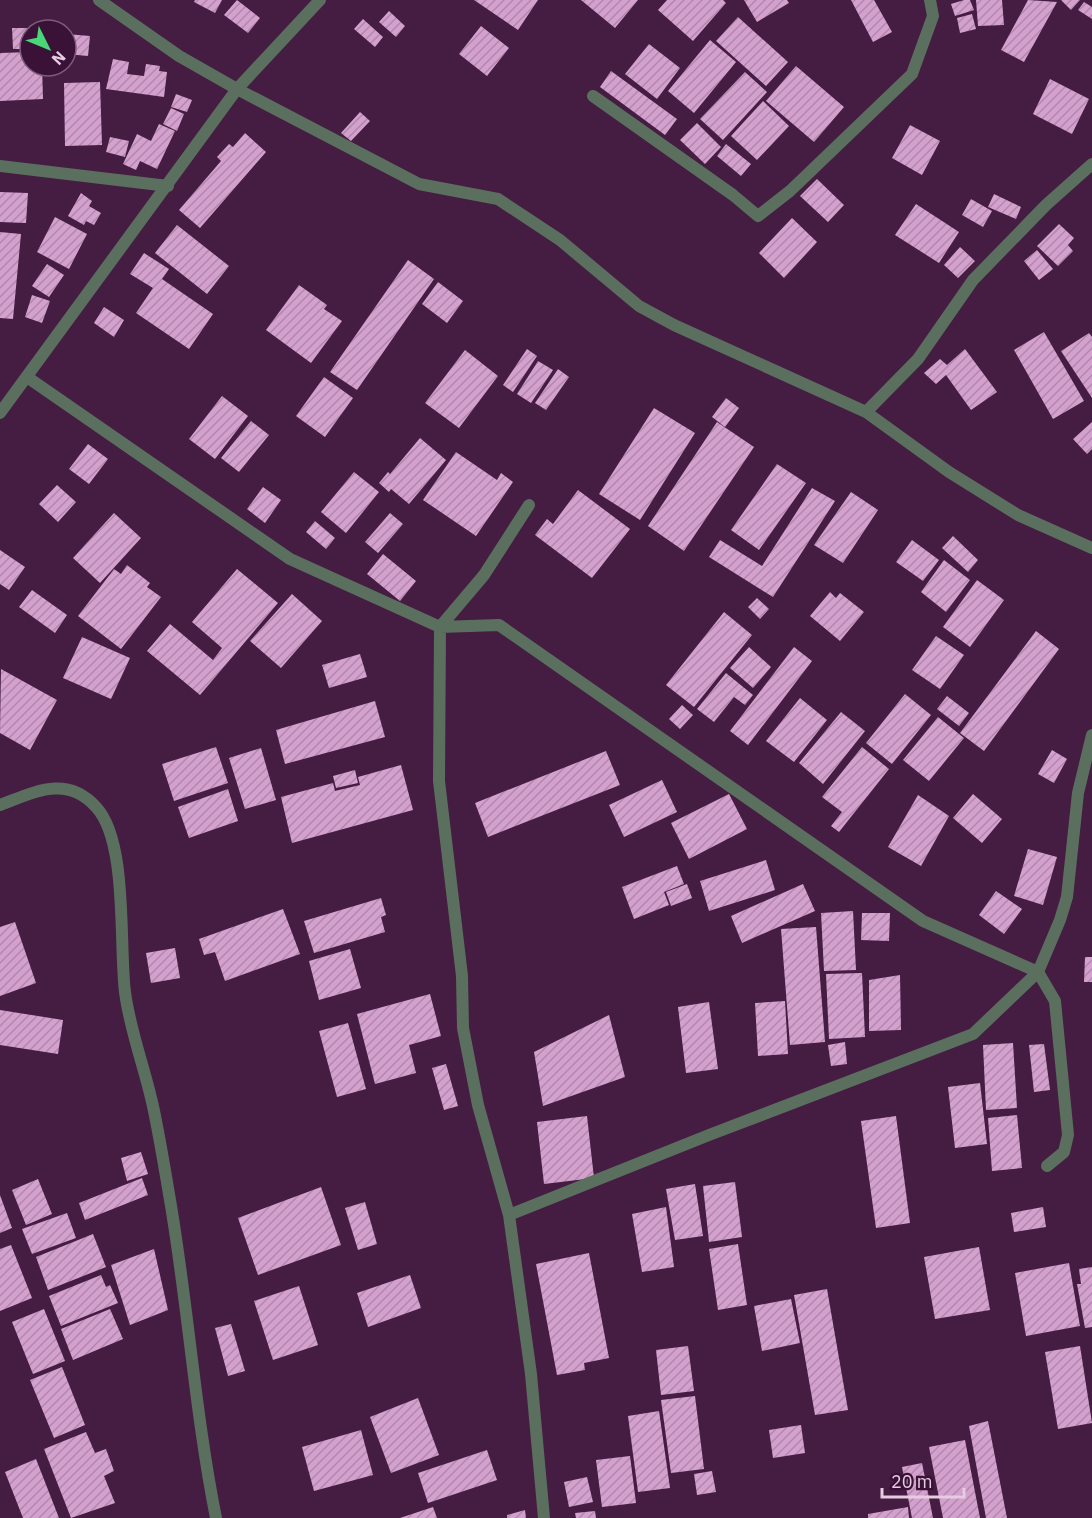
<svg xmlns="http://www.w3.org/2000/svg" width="1092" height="1518" viewBox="0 0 1092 1518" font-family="'IBM Plex Sans',sans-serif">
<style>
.building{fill:url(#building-hatch)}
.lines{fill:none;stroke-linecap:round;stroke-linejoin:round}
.minor{stroke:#5a6f5e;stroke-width:12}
</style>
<defs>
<pattern id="building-hatch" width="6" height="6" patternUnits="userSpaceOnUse" patternTransform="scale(1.5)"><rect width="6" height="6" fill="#d4a1ce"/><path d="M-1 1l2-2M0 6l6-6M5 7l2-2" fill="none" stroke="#b088ac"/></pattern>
</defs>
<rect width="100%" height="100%" fill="#451c42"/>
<path class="building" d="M195,0H222L215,13L194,2Z
M237,0L260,18L248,33L224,15Z
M474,0H538L518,30Z
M581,0H638L615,28Z
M667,0H723L726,3L693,41L658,10Z
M744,0H787L789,3L757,22Z
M851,0H874L892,32L873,42Z
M964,0H970L974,10L955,16L951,4Z
M976,0H1002L1004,25L978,26Z
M1028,0L1057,2L1024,62L1001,50Z
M1061,0H1080L1071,10Z
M1084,2L1092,7V19L1078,10Z
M389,11L405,26L396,37L379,22Z
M972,14L976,29L960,33L957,18Z
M738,17L788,62L766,86L716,41Z
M363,19L383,37L375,47L354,29Z
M481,26L509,48L487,76L459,54Z
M12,28H41V30H30V49H13Z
M66,34L90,36L88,56L66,54Z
M710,40L736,62L694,113L668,91Z
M649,44L680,68L657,99L625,74Z
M30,52V66H42L43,99L0,101V53Z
M113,59L129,62L127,74L144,76L146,64L160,66L159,71L167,72L164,97L106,89Z
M796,66L844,107L814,142L766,101Z
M611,71L677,119L665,135L600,87Z
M745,72L767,92L723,140L700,119Z
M1050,79L1089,99L1072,134L1033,114Z
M100,82L102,145L65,146L64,83Z
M176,94L192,100L187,112L171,107Z
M763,101L789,126L757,160L731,136Z
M171,108L184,114L177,131L163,124Z
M360,112L370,121L351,141L341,133Z
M697,123L721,147L705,164L680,140Z
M159,124L175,131L157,169L140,161L136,170L123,164L137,134L151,141Z
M910,125L940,141L922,175L892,158Z
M245,133L266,152L200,228L179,210L221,161L217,157L229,144L233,147Z
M110,137L129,141L125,157L106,152Z
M726,144L751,164L741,176L717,156Z
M817,179L844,205L828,222L800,196Z
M0,192L28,193L26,223L0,222Z
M81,193L92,201L89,206L101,213L94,225L86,221L84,225L68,216Z
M994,194L1021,207L1016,219L988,207Z
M971,199L992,211L983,227L962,215Z
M916,204L959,232L939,263L895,235Z
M55,217L87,234L69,269L37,252Z
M792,218L817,242L784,278L759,253Z
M1059,224L1074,238L1068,245L1073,251L1058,266L1037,246Z
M177,225L229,266L207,294L155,253Z
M0,232L21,234L13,319L0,318Z
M960,247L975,261L958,278L944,265Z
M1037,250L1053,269L1039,280L1024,261Z
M144,253L169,269L162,279L213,314L189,349L136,313L153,288L130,274Z
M408,260L434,279L357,390L330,372Z
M47,264L64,275L49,297L32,286Z
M438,282L463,301L447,323L422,304Z
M299,285L327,305L324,309L342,321L311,363L266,330Z
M32,295L50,301L42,323L25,317Z
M104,307L124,320L114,337L94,323Z
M1044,332L1084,401L1053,419L1014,350Z
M1089,333L1092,337V398L1061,351Z
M527,349L537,356L513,392L503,385Z
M965,349L997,392L971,410L946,375L936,384L924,373L940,359L947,365Z
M465,350L498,376L459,428L425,403Z
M538,361L553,370L531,403L517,394Z
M558,369L569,377L546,410L535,403Z
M324,377L353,398L325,437L296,416Z
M222,396L248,416L215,459L189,439Z
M726,398L739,408L725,427L712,417Z
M654,408L695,433L640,520L599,494Z
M251,421L269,435L239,472L221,458Z
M717,422L754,447L684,551L648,526Z
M1092,422V449L1087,454L1073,439Z
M420,438L446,460L409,504L391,489L389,492L379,483L388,472L390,474Z
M88,444L108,459L89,484L69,469Z
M456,452L497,480L501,473L513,482L476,536L423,500Z
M777,464L806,483L759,550L731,530Z
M354,472L379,492L346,533L321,512Z
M57,485L76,502L58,522L39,504Z
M263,487L281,500L265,523L247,509Z
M812,488L835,501L773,597L709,557L720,540L762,566Z
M578,490L630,529L592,578L535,535L547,519L553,524Z
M851,492L878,510L843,563L814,545Z
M114,513L141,538L100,583L73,558Z
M390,513L403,524L378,553L365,542Z
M315,521L335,538L326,549L306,532Z
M953,536L978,560L968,572L942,548Z
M912,540L939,560L923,581L896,562Z
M0,550L25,567L9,590L0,584Z
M383,554L416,581L400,601L367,574Z
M944,560L970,580L946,612L921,592Z
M127,565L150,583L147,587L161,597L121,649L78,616L114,569L121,574Z
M237,569L278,603L200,695L147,651L170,624L213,660L222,648L192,622Z
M977,580L1004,600L970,647L943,627Z
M32,590L67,615L55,633L19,607Z
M830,592L836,598L840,593L864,612L840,641L810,616Z
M292,594L322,621L281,668L250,641Z
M757,598L769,609L760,619L748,607Z
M724,612L752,635L694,707L666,685Z
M1036,631L1059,649L984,751L960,733Z
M936,636L964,655L940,689L912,670Z
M82,637L130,658L111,699L63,678Z
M749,647L771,667L753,688L730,668Z
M794,647L812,661L748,745L730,731Z
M360,654L367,677L329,688L322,665Z
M1,669L57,700L30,750L0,733Z
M726,673L753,695L745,705L734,697L714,722L697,709Z
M905,694L931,715L892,764L866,743Z
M947,696L969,713L959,726L937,709Z
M800,698L827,720L794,762L766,741Z
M375,701L385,737L285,764L276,730Z
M682,705L693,715L680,729L669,719Z
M841,712L865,731L823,784L799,763Z
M938,717L964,738L929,781L903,760Z
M216,747L228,783L174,801L162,764Z
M862,747L889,769L839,832L831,826L842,812L822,797Z
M261,748L276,800L245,809L229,758Z
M1052,750L1067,759L1054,783L1038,774Z
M606,751L620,785L488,837L475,803Z
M401,765L413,810L292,843L281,797L333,783L335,791L360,785L358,777Z
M355,770L358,783L336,788L333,776Z
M662,780L677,812L624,837L609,805Z
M228,789L238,821L189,838L178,807Z
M729,794L747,829L689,859L671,823Z
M973,794L1002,819L982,843L953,818Z
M918,795L949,816L921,866L888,847Z
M1028,849L1057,857L1043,905L1014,896Z
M766,860L775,890L709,911L700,881Z
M677,866L684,884L664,892L669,905L634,919L622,887Z
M687,884L692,898L671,906L666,892Z
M803,884L815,911L742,943L731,916Z
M996,891L1022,909L1004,934L979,915Z
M381,898L386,915L381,917L385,932L314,953L304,921Z
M283,909L300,954L225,981L215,952L204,955L199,939Z
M853,911L856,970L824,971L821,913Z
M862,913H890L889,941L861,940Z
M15,922L36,983L0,996V927Z
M816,927L825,1042L790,1045L781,929Z
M175,948L180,978L151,983L146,953Z
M350,949L361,988L319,1000L309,961Z
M1085,957H1092V982H1084Z
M862,973L865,1037L829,1039L826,974Z
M900,975L901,1030L869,1031V980Z
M430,994L441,1036L409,1045L416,1073L375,1084L357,1014Z
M785,1001L788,1054L758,1056L755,1003Z
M709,1002L718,1069L686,1073L678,1007Z
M0,1010L63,1020L58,1054L0,1045Z
M609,1015L625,1077L543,1106L534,1052Z
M348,1023L366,1089L337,1097L319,1031Z
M845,1042L847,1064L831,1066L828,1045Z
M1013,1043L1017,1108L986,1110L983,1045Z
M1044,1044L1050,1090L1034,1092L1029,1045Z
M446,1064L458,1106L444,1110L432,1068Z
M980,1083L987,1144L955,1148L948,1087Z
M1017,1115L1022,1168L992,1171L988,1118Z
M587,1116L594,1178L544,1184L537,1122Z
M896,1116L910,1223L876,1228L861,1121Z
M141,1152L148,1174L127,1181L121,1158Z
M142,1178L148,1195L85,1220L79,1203Z
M38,1179L52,1214L26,1225L12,1190Z
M735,1182L742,1237L709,1242L703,1186Z
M695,1184L703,1236L675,1240L666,1189Z
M321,1187L341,1245L258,1275L238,1218Z
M0,1195L12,1228L0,1233Z
M365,1202L377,1244L358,1250L345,1208Z
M666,1207L674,1267L642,1272L632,1214Z
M1043,1207L1046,1227L1014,1232L1011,1213Z
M67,1213L76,1238L32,1254L22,1229Z
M93,1234L106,1267L48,1290L36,1257Z
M738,1244L747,1305L718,1310L709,1249Z
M11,1245L32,1298L0,1311V1249Z
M979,1247L990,1310L935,1319L924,1257Z
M154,1249L168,1310L130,1325L111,1265Z
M589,1253L609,1358L584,1363L585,1370L557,1375L536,1264Z
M1069,1263L1080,1326L1026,1336L1015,1273Z
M1092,1267V1327L1085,1328L1077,1284H1081L1079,1269Z
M101,1275L106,1287L110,1285L118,1303L61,1326L49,1296Z
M410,1275L421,1308L368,1327L357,1293Z
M299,1286L318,1345L273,1360L254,1301Z
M827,1289L848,1410L815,1415L794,1295Z
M791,1299L800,1343L762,1351L754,1306Z
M44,1309L65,1361L33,1374L12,1322Z
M110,1309L123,1339L73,1360L61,1329Z
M231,1324L245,1371L228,1376L215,1328Z
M688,1346L694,1391L661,1395L656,1350Z
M1080,1346L1092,1423L1058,1429L1045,1352Z
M62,1367L85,1425L54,1438L30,1380Z
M695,1396L704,1469L671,1473L661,1400Z
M418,1398L439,1455L391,1473L370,1417Z
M659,1411L670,1488L638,1492L628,1416Z
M988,1421L1007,1518H986L969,1426Z
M801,1425L805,1453L773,1458L769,1430Z
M361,1430L373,1475L314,1491L302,1447Z
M86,1432L95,1453L106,1449L114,1471L104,1476L115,1503L71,1518L44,1449Z
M965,1440L980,1518H943L929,1447Z
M487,1450L497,1480L428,1503L418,1473Z
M630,1456L636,1503L602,1507L596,1460Z
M36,1459L59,1518H23L5,1472Z
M922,1463L933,1518H912L902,1467Z
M712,1471L716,1492L697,1495L694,1474Z
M587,1477L593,1502L569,1507L564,1482Z
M433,1507L437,1518H400Z
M908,1507L909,1518H868V1514Z
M525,1510L526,1518H507V1515Z
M595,1511L596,1518H576L575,1513Z"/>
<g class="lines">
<path class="minor" d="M320,0L237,89L419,184L498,199L560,240L639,306L674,325L866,412L949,472L1018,515L1092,548
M593,96L733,195L758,216L790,191L912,74L933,16L930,0
M0,166L168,186
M27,377L290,559L440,627L499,625L923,921L1038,972L1055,1001L1068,1135L1064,1152L1047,1166
M866,412L918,359L973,280L1046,205L1092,164
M0,413L237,89L179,56L99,0
M529,505L484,575L440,627L439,781L462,976L463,1028L478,1105L509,1215L531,1374L544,1518
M0,805C33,793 66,774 96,807C128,841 119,944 125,992C130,1032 146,1071 154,1111C160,1140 165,1170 170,1200C188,1305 195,1413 216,1518
M509,1215L709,1135L973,1034L1038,972L1060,920L1067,897L1078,793L1092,735"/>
</g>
<g transform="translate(48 48) rotate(133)"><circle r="28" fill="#3a1137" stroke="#7f5c7b" stroke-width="1.5"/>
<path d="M0-4.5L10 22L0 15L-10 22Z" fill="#4ad778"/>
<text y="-9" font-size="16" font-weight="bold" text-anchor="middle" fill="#e6cce2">N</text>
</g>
<path d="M882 1488v9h82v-9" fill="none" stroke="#e6cce2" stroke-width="3"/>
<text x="891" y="1488" font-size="18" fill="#e6cce2" stroke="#3a1137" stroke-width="4.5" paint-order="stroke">20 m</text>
</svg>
